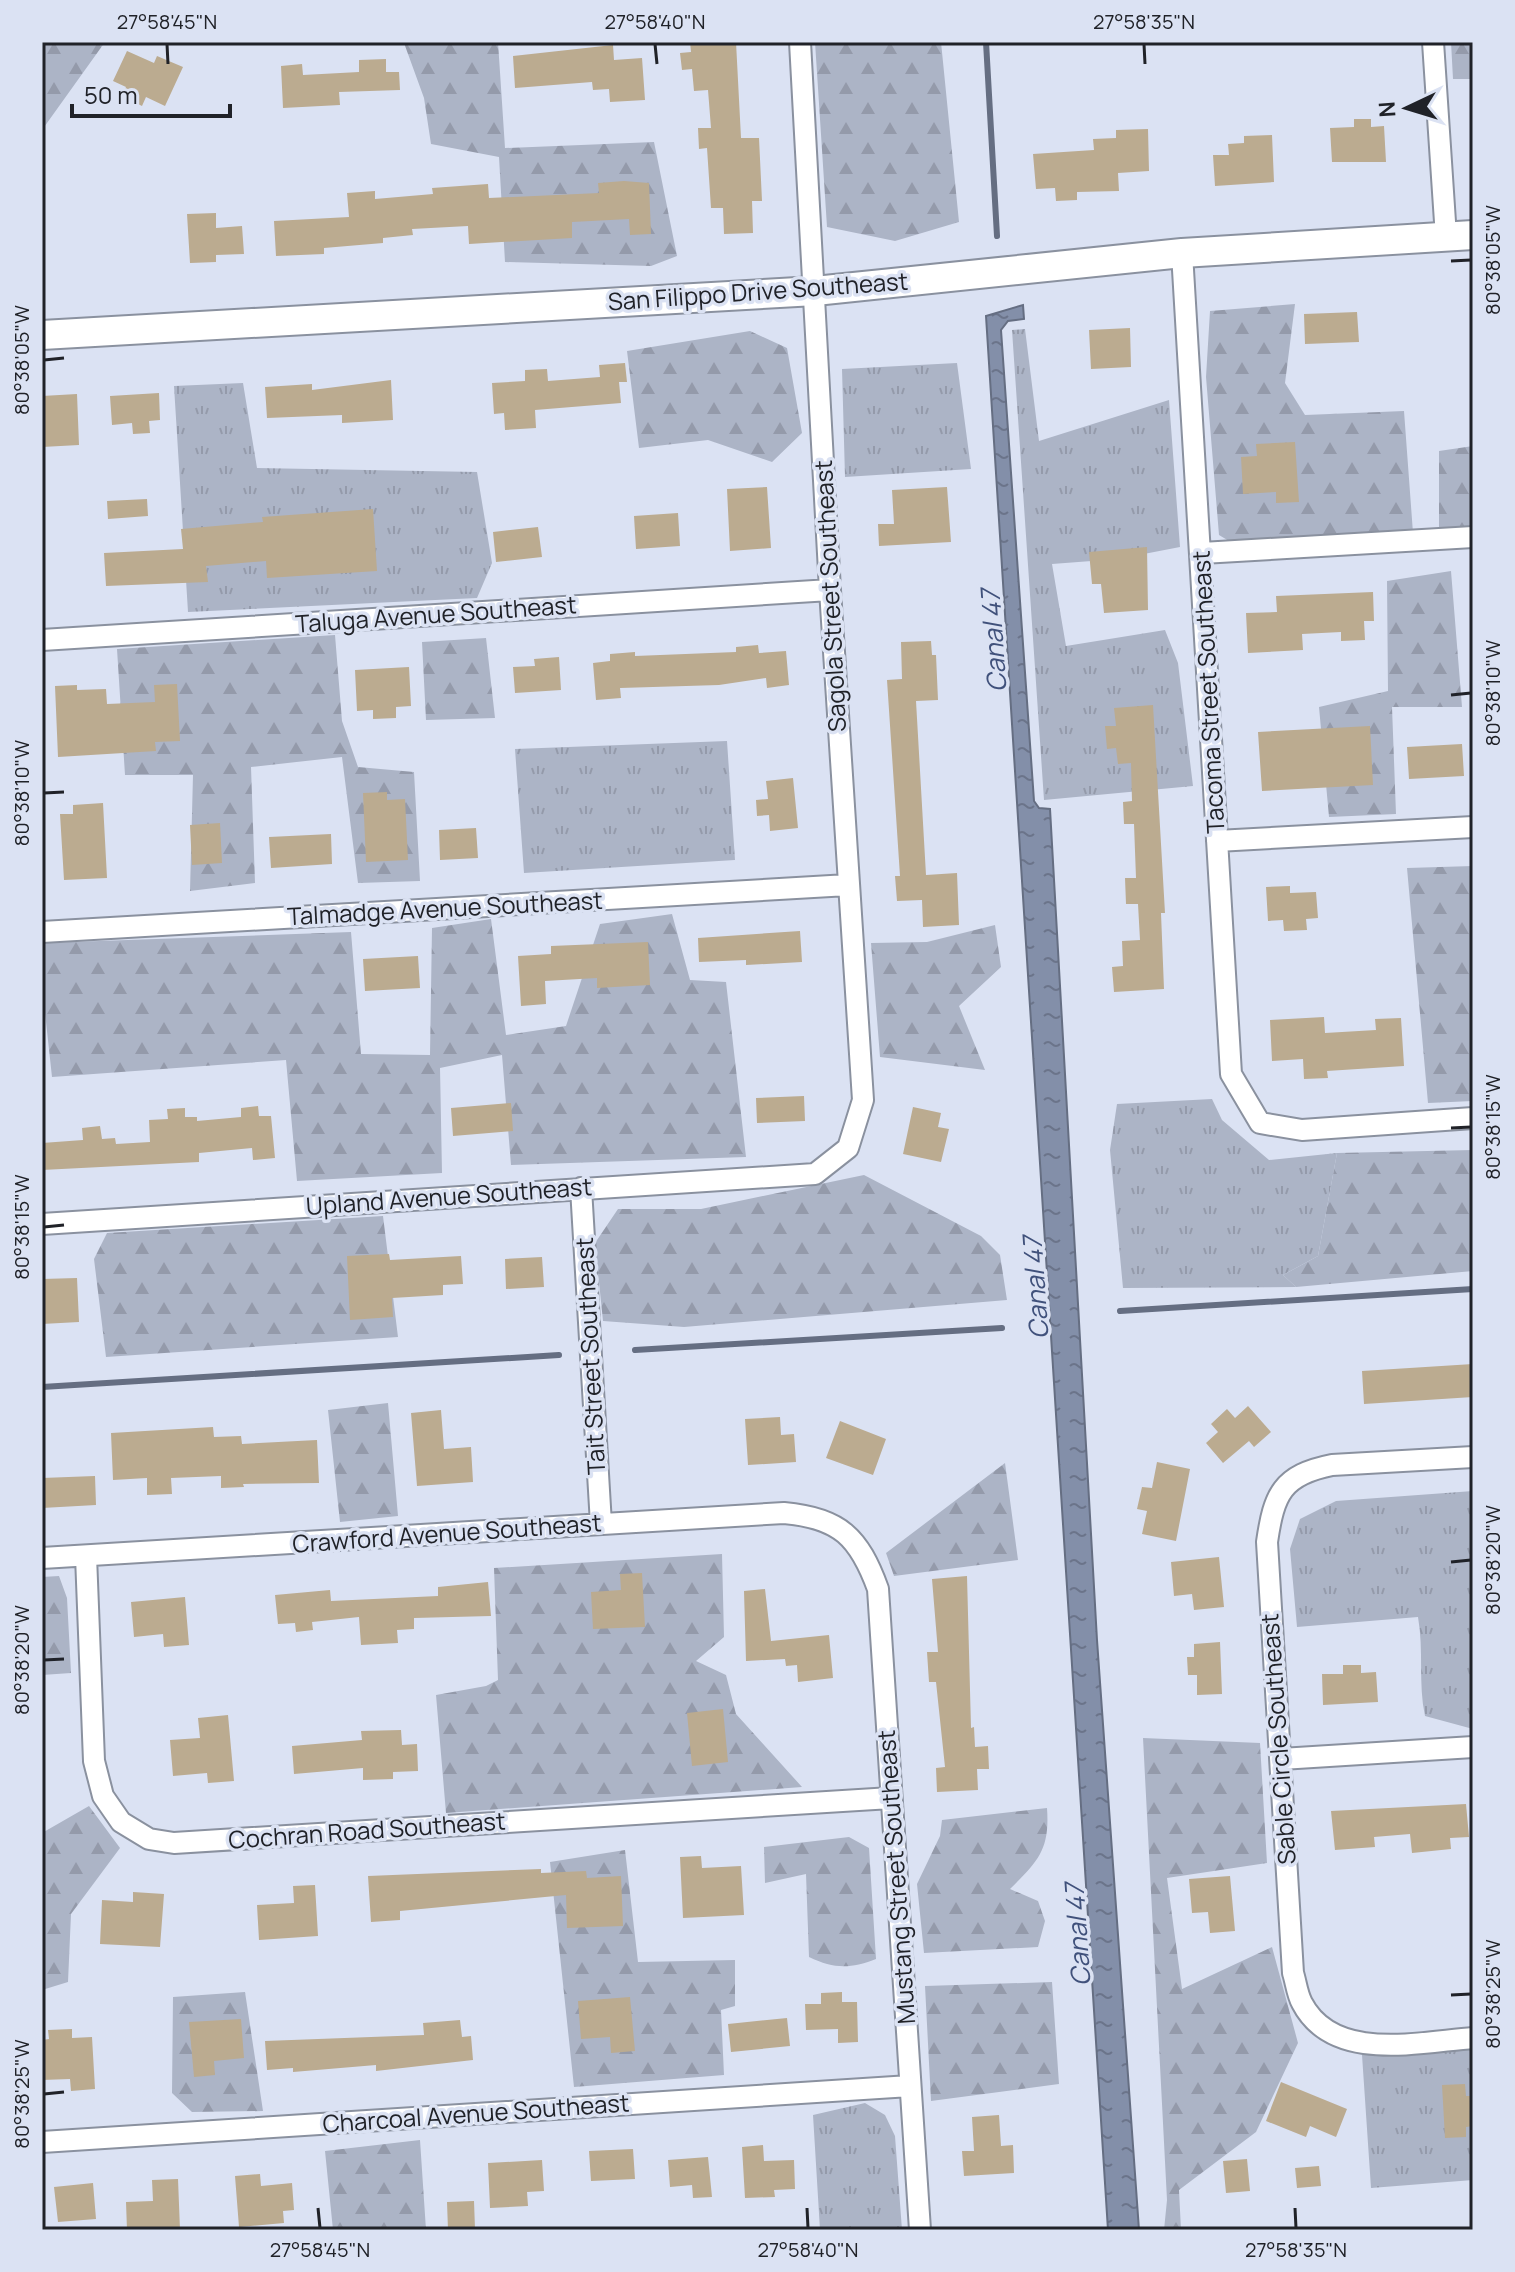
<svg xmlns="http://www.w3.org/2000/svg" width="1515" height="2272" viewBox="0 0 1515 2272" font-family="Manrope,sans-serif">
<style>
.grass{fill:url(#grass-tufts)}
.forest{fill:url(#forest-firs)}
.water{fill:url(#water-ripples);stroke:#656e82;stroke-width:2}
.lines{fill:none;stroke-linecap:round;stroke-linejoin:round}
.stream{stroke:#656e82;stroke-width:6}
.building{fill:#bbab90}
.street-casing{stroke:#8a919f;stroke-width:24}
.secondary-casing{stroke:#8a919f;stroke-width:32}
.street{stroke:#fff;stroke-width:20}
.secondary{stroke:#fff;stroke-width:28}
.ticks{fill:none;stroke:#202228;stroke-width:3}
.labels{text-anchor:middle;stroke-width:7;stroke-linejoin:round;paint-order:stroke}
.street-label{font-size:24px;fill:#202228;stroke:#dbe2f3}
.water-label{font-size:26px;font-style:italic;fill:#40517b;stroke:#dbe2f3}
.neatline{fill:none;stroke:#202228;stroke-width:3}
.ticks-label{font-size:20px;text-anchor:middle;fill:#202228}
</style>
<defs>
<pattern id="grass-tufts" width="24" height="20" patternUnits="userSpaceOnUse" patternTransform="scale(2)"><rect width="24" height="20" fill="#acb4c6"/><path d="M3 7l-1-3M5 7V3M7 7l1-3M15 17l-1-3M17 17v-4M19 17l1-3" fill="none" stroke="#949aaa"/></pattern>
<pattern id="forest-firs" width="22" height="20" patternUnits="userSpaceOnUse" patternTransform="scale(2)"><rect width="22" height="20" fill="#acb4c6"/><path d="M5 1l3.5 6h-7zM16 11l3.5 6h-7z" fill="#949aaa"/></pattern>
<pattern id="water-ripples" width="26" height="14" patternUnits="userSpaceOnUse" patternTransform="scale(2)"><rect width="26" height="14" fill="#838fa9"/><path d="M2 4q2-2 4 0t4 0M15 11q2-2 4 0t4 0" fill="none" stroke="#6b748a"/></pattern>
</defs>
<rect width="100%" height="100%" fill="#dbe2f3"/>
<path class="grass" d="M1025,329L1039,441L1169,400L1180,547L1118,559L1052,564L1066,646L1165,630L1178,663L1193,786L1044,800L1012,330Z
M957,363L971,469L845,477L842,369Z
M243,383L257,468L477,472L492,563L477,598L188,612L174,386Z
M727,741L735,860L524,873L515,749Z
M1212,1099L1222,1120L1269,1160L1337,1153L1318,1256L1283,1275L1296,1287L1123,1288L1110,1150L1117,1104Z
M1473,1491V1729L1425,1716C1418,1683 1424,1651 1418,1617L1297,1627L1290,1549L1300,1519L1336,1501Z
M1473,2049V2180L1371,2188L1362,2055Z
M865,2103L885,2115L895,2136L902,2230H820L813,2115Z"/>
<path class="forest" d="M42,42H105L42,130Z
M498,42L505,148L654,142L677,256L651,266L505,262L499,157L431,144L424,98L404,43Z
M815,42H941L959,222L895,241L827,227Z
M1451,42H1473V79H1453Z
M1295,304L1285,383L1305,415L1404,411L1413,533L1234,544L1219,535L1206,377L1210,311Z
M750,331L787,348L802,433L772,462L708,440L639,448L627,351Z
M1473,446V527L1439,529V451Z
M1451,571L1462,707H1392L1396,814L1329,817L1319,707L1388,691L1387,581Z
M335,635L342,721L358,767L414,772L420,881L358,883L342,757L251,767L255,883L190,891L193,775H125L117,649Z
M486,638L495,718L426,720L422,642Z
M1473,866V1101L1428,1103L1407,868Z
M672,914L690,980L726,982L746,1157L511,1165L502,1055L440,1068L442,1173L297,1181L286,1060L52,1077L42,985V943L351,932L361,1054L430,1055L432,928L491,919L506,1035L566,1026L600,924Z
M995,925L1001,967L959,1006L985,1070L880,1057L871,943L927,942Z
M1473,1150V1271L1296,1287L1283,1275L1318,1256L1337,1153Z
M864,1175L981,1236L1000,1255L1007,1300L684,1327L603,1321L595,1243L618,1209H701Z
M383,1216L398,1337L106,1357L94,1259L107,1233Z
M388,1403L398,1516L340,1522L328,1410Z
M1005,1463L1018,1560L894,1576L886,1553Z
M722,1554L724,1637L696,1661L726,1675L736,1714L802,1787L446,1813L436,1695L486,1686L498,1680L494,1568Z
M59,1576L67,1598L71,1673L42,1675V1577Z
M1143,1738L1260,1743L1267,1863L1167,1878L1182,1989L1272,1947L1298,2043L1256,2132L1179,2190L1181,2230H1164L1167,2200Z
M89,1806L120,1848L71,1914L68,1982L42,1990V1833Z
M1047,1808C1050,1850 1038,1861 1010,1889L1038,1901L1045,1921L1038,1947L924,1953L917,1884L940,1836L942,1820Z
M849,1837L869,1848L876,1959C850,1969 834,1969 809,1957L806,1874L765,1883L764,1847Z
M625,1850L638,1962L735,1960V2006L721,2010L724,2075L574,2087L550,1862Z
M1052,1982L1059,2084L931,2101L925,1986Z
M245,1992L263,2111L192,2112L172,2093L173,1997Z
M420,2140L426,2230H333L325,2151Z"/>
<path class="water" d="M1023,305L1024,319L1008,321L1001,330L1034,801L1039,808L1050,809L1097,1640L1139,2230H1108L986,316Z"/>
<g class="lines">
<path class="stream" d="M986,42L997,236
M1120,1311L1473,1289
M635,1350L1002,1328
M42,1387L559,1355"/>
</g>
<path class="building" d="M690,42H736L741,138H759L762,201H752L753,233L724,234L723,208H711L707,148L699,149L698,128H711L708,90L694,91L692,69L682,70L680,53L691,52Z
M613,45L614,60L642,58L645,100L610,102L609,89L593,90L592,82L515,88L513,56Z
M127,51L154,63L157,56L183,67L165,106L146,97L142,106L122,96L126,87L113,81Z
M386,59V72H399L400,90L339,92L340,105L283,108L281,66L302,64L303,75L359,72V60Z
M1354,119H1371V127L1384,126L1386,162H1332L1330,128L1354,127Z
M1148,129L1149,171L1118,173L1119,191L1077,192V200L1056,201L1055,188L1036,189L1033,154L1094,150L1093,139L1116,138V130Z
M1272,135L1274,182L1215,186L1213,155H1229L1228,144L1244,143V136Z
M624,181L649,183L651,234L630,235L629,219L572,222V238L469,244L468,226L412,229L413,235L383,238V243L324,248V254L276,256L274,221L349,217L347,193L375,191V199L433,194L432,188L488,184L489,198L599,193L598,183Z
M216,213V228L242,226L244,254L216,255V262L190,263L187,214Z
M1357,312L1359,342L1305,344L1304,314Z
M1130,328L1131,367L1091,369L1089,330Z
M625,363L627,382H619L621,403L535,410L536,428L505,430L504,413L494,414L492,383L525,381V370L547,369L548,381L600,377L599,365Z
M391,380L393,420L342,423V415L267,418L265,387L312,384V390Z
M159,393L160,420L149,421L150,433L133,434L132,423L112,425L110,396Z
M77,394L79,445L42,447V396Z
M1295,442L1299,502L1276,503V492L1243,494L1241,457L1257,456L1256,444Z
M767,487L771,548L730,551L727,489Z
M947,487L951,542L879,546L878,524H894L892,490Z
M147,499L148,516L108,519L107,501Z
M373,509L377,571L267,578L266,561L206,566L208,582L106,586L104,553L183,549L181,529L263,522L262,517Z
M678,513L680,546L636,549L634,516Z
M538,527L542,557L496,562L493,532Z
M1147,547L1148,610L1104,613L1101,584H1092L1089,552Z
M1373,592L1374,621H1364L1365,640L1341,641V632L1302,634L1303,650L1248,653L1246,613L1277,612L1276,596Z
M931,641L932,655H936L938,700L916,701L926,875L957,873L959,925L923,927L922,900L897,901L895,876H900L887,680L902,679L901,642Z
M758,645L759,653L786,651L789,685L767,688L766,678L719,685L620,688L621,698L596,700L593,663L610,661V654L635,652V656L736,652V647Z
M559,657L561,690L515,693L513,667L535,666L534,659Z
M409,667L411,706L396,707V718L373,719V710L357,711L355,670Z
M177,684L180,741L155,742L156,751L58,757L55,686L77,685V690L106,689L107,704L155,702L154,685Z
M1153,705L1165,913H1161L1164,989L1114,992L1112,967L1123,966L1122,941L1140,940L1138,904H1126L1125,878H1136L1134,824H1124L1123,802L1132,801L1131,763L1118,764L1116,748L1107,749L1105,726H1116L1114,708Z
M1370,726L1373,785L1262,791L1258,732Z
M1462,744L1464,776L1409,779L1407,747Z
M793,778L798,828L770,831L769,815L757,816L756,800L768,799L766,781Z
M387,792V800L405,799L408,860L366,862L363,793Z
M103,803L107,878L64,880L60,814H73V805Z
M220,823L222,863L192,865L190,825Z
M476,828L478,858L440,860L439,830Z
M331,834L332,864L271,868L269,837Z
M1290,886V893L1316,892L1318,918L1306,919L1307,930L1284,931L1283,920L1268,921L1266,887Z
M800,931L802,962L746,965V960L699,962L698,938Z
M648,942L650,985L597,988V978L545,981L546,1004L521,1006L518,956L551,954V946Z
M418,956L420,988L365,991L363,959Z
M1324,1017L1325,1033L1376,1030L1375,1019L1401,1018L1404,1066L1327,1071L1328,1078L1304,1079L1303,1059L1272,1061L1270,1020Z
M804,1096L805,1121L757,1123L756,1098Z
M511,1103L513,1131L453,1136L451,1108Z
M258,1106L259,1116H271L275,1158L253,1160L252,1148L199,1153V1162L42,1170V1143L83,1140L82,1128L100,1126L102,1139L115,1138L116,1144L150,1142L149,1120L168,1119L167,1109L185,1108V1117H197V1121L241,1117V1108Z
M913,1107L941,1113L938,1127L949,1129L941,1162L903,1154Z
M389,1254L390,1260L461,1256L463,1284L443,1285V1295L392,1298L393,1317L350,1320L347,1256Z
M542,1257L544,1287L506,1289L505,1259Z
M77,1278L79,1322L42,1324V1279Z
M1473,1364V1397L1364,1404L1362,1371Z
M1248,1406L1271,1432L1254,1447L1249,1441L1223,1463L1206,1443L1218,1432L1211,1424L1227,1409L1235,1418Z
M441,1410L444,1449L471,1447L473,1482L417,1486L411,1413Z
M780,1417L781,1435L794,1434L796,1462L748,1465L745,1419Z
M840,1421L886,1439L873,1475L826,1458Z
M213,1427L214,1437L241,1436L242,1444L317,1440L319,1483L243,1484L244,1487L221,1488V1476L171,1478L172,1494L147,1495V1478L113,1480L111,1433Z
M1157,1462L1190,1469L1176,1541L1142,1534L1147,1511L1137,1509L1142,1487L1152,1488Z
M95,1476L96,1505L42,1508V1478Z
M1219,1557L1224,1607L1194,1610L1192,1594L1174,1596L1171,1562Z
M642,1573L645,1627L593,1629L591,1592L621,1590L620,1574Z
M967,1576L971,1728L974,1727L975,1747L988,1746L989,1769H977L978,1790L937,1792L936,1768L945,1767L936,1682H929L927,1652H938L932,1579Z
M488,1582L491,1616L414,1618V1629L397,1630L398,1643L361,1645L359,1617L312,1622L313,1630L296,1632L295,1623L278,1624L275,1595L330,1590L331,1601L438,1596V1587Z
M765,1589L771,1641L829,1635L833,1678L798,1682L797,1665L786,1666L785,1659L746,1661L744,1591Z
M185,1597L189,1645L164,1647L163,1634L134,1637L131,1602Z
M1220,1642L1222,1694L1197,1695V1675H1188L1187,1657H1194V1644Z
M1343,1665H1361V1673L1376,1672L1378,1702L1323,1705L1322,1674H1343Z
M723,1709L728,1762L692,1766L687,1713Z
M228,1715L234,1781L208,1783L207,1773L173,1776L170,1740L200,1738L198,1718Z
M401,1730L402,1745L417,1744L418,1771L393,1772V1779L363,1780V1768L294,1774L292,1746L362,1740L361,1731Z
M1466,1804L1469,1837L1450,1838L1451,1849L1412,1853L1410,1834L1374,1837L1375,1847L1335,1850L1331,1811Z
M701,1856L702,1868L741,1866L744,1915L683,1918L680,1857Z
M541,1869V1873L586,1871L587,1878L621,1876L623,1926L567,1928L566,1895L400,1911V1920L371,1922L368,1876Z
M1230,1876L1235,1931L1210,1933L1208,1912L1192,1913L1189,1879Z
M315,1885L318,1936L259,1940L257,1905L294,1903L293,1886Z
M133,1892L164,1894L160,1947L100,1944L102,1900L133,1902Z
M842,1992V2002H857L858,2042L838,2043V2029L806,2030L805,2004H821V1993Z
M630,1997L635,2051L611,2053L610,2037L581,2039L578,2001Z
M787,2018L790,2046L731,2052L728,2024Z
M241,2019L244,2058L214,2061L215,2075L194,2077L189,2022Z
M460,2020L462,2037L471,2036L473,2060L376,2071V2065L293,2072V2068L267,2070L265,2041L424,2035L423,2023Z
M72,2029V2038L92,2037L95,2089L71,2091L70,2079L42,2080V2040L49,2039L48,2030Z
M1281,2082L1347,2109L1336,2137L1310,2126L1306,2137L1266,2121Z
M1465,2084L1466,2096H1473V2126L1466,2127V2137L1445,2138L1442,2085Z
M999,2115L1001,2146L1013,2145L1014,2173L964,2176L962,2151H974L972,2117Z
M763,2145L764,2161L794,2160L795,2189L774,2190L775,2197L745,2198L742,2147Z
M633,2149L635,2179L591,2181L589,2151Z
M708,2157L712,2197L693,2198L692,2185L670,2187L668,2160Z
M1247,2159L1250,2191L1226,2193L1223,2161Z
M542,2160L544,2191L527,2192L528,2206L490,2208L488,2163Z
M1319,2166L1321,2186L1297,2188L1295,2168Z
M260,2174L261,2186L292,2183L294,2210L283,2211L284,2223L239,2227L235,2176Z
M178,2179L180,2230H127L126,2202L153,2201L152,2180Z
M93,2183L96,2219L58,2222L54,2187Z
M474,2201L475,2229L448,2230L447,2202Z"/>
<g class="lines">
<defs>
<path id="street" d="M1433,42L1446,237
M1182,253L1231,1074L1260,1123L1302,1130L1473,1118
M1202,553L1473,537
M42,640L830,590
M1217,841L1473,827
M42,932L848,885
M581,1188L601,1524
M42,1224L815,1174L848,1148L863,1100L830,590L800,42
M1473,1457L1332,1465C1282,1475 1274,1494 1267,1542L1293,1973C1296,1982 1297,1994 1302,2003C1333,2063 1419,2042 1473,2038
M86,1556L94,1761L103,1796L121,1822L149,1839L174,1843L891,1798
M42,1558L784,1513C840,1518 859,1537 878,1589L920,2230
M1281,1759L1473,1747
M42,2142L910,2086"/>
<path id="secondary" d="M42,335L815,291L1182,253L1473,235"/>
</defs>
<use href="#street" class="street-casing"/>
<use href="#secondary" class="secondary-casing"/>
<use href="#street" class="street"/>
<use href="#secondary" class="secondary"/>
</g>
<path class="ticks" d="M167,44L168,64M655,44L657,64M1144,44L1145,64M1451,261L1471,260M44,360L64,358M1451,695L1471,693M44,793L64,792M1451,1128L1471,1127M44,1227L64,1225M1451,1562L1471,1560M44,1660L64,1659M1451,1995L1471,1994M44,2094L64,2092M318,2208L320,2228M807,2208L808,2228M1295,2208L1296,2228"/>
<g class="labels">
<g class="street-label">
<text transform="translate(758 292) rotate(-4)" y="8">San Filippo Drive Southeast</text>
<text transform="translate(831 596) rotate(-93)" y="8">Sagola Street Southeast</text>
<text transform="translate(436 615) rotate(-4)" y="8">Taluga Avenue Southeast</text>
<text transform="translate(1209 692) rotate(-93)" y="8">Tacoma Street Southeast</text>
<text transform="translate(445 909) rotate(-3)" y="8">Talmadge Avenue Southeast</text>
<text transform="translate(449 1197) rotate(-4)" y="8">Upland Avenue Southeast</text>
<text transform="translate(591 1356) rotate(-93)" y="8">Tait Street Southeast</text>
<text transform="translate(447 1534) rotate(-4)" y="8">Crawford Avenue Southeast</text>
<text transform="translate(1279 1739) rotate(-94)" y="8">Sable Circle Southeast</text>
<text transform="translate(367 1831) rotate(-4)" y="8">Cochran Road Southeast</text>
<text transform="translate(897 1877) rotate(-94)" y="8">Mustang Street Southeast</text>
<text transform="translate(476 2114) rotate(-4)" y="8">Charcoal Avenue Southeast</text>
</g>
<g class="water-label">
<text transform="translate(994 641) rotate(-94)" y="9">Canal 47</text>
<text transform="translate(1036 1288) rotate(-94)" y="9">Canal 47</text>
<text transform="translate(1078 1935) rotate(-94)" y="9">Canal 47</text>
</g>
</g>
<rect width="1515" height="2272" fill="none" stroke="#dbe2f3" stroke-width="88"/>
<g transform="translate(1407 108) rotate(266)" stroke="#dbe2f3" stroke-width="6" paint-order="stroke">
<path d="M0-6L14 30L0 20L-14 30Z" fill="#202228"/>
<text y="-12" font-size="22" font-weight="bold" text-anchor="middle" fill="#202228">N</text>
</g>
<path d="M72 104v12h158v-12" fill="none" stroke="#202228" stroke-width="4"/>
<text x="84" y="104" font-size="24" fill="#202228" stroke="#dbe2f3" stroke-width="6" paint-order="stroke">50 m</text>
<rect x="44" y="44" width="1427" height="2184" class="neatline"/>
<g class="ticks-label">
<text x="167" y="29">27°58'45"N</text>
<text x="655" y="29">27°58'40"N</text>
<text x="1144" y="29">27°58'35"N</text>
<text transform="translate(1493 260) rotate(-90)" y="7">80°38'05"W</text>
<text transform="translate(22 360) rotate(-90)" y="7">80°38'05"W</text>
<text transform="translate(1493 693) rotate(-90)" y="7">80°38'10"W</text>
<text transform="translate(22 793) rotate(-90)" y="7">80°38'10"W</text>
<text transform="translate(1493 1127) rotate(-90)" y="7">80°38'15"W</text>
<text transform="translate(22 1227) rotate(-90)" y="7">80°38'15"W</text>
<text transform="translate(1493 1560) rotate(-90)" y="7">80°38'20"W</text>
<text transform="translate(22 1660) rotate(-90)" y="7">80°38'20"W</text>
<text transform="translate(1493 1994) rotate(-90)" y="7">80°38'25"W</text>
<text transform="translate(22 2094) rotate(-90)" y="7">80°38'25"W</text>
<text x="320" y="2257">27°58'45"N</text>
<text x="808" y="2257">27°58'40"N</text>
<text x="1296" y="2257">27°58'35"N</text>
</g>
</svg>
